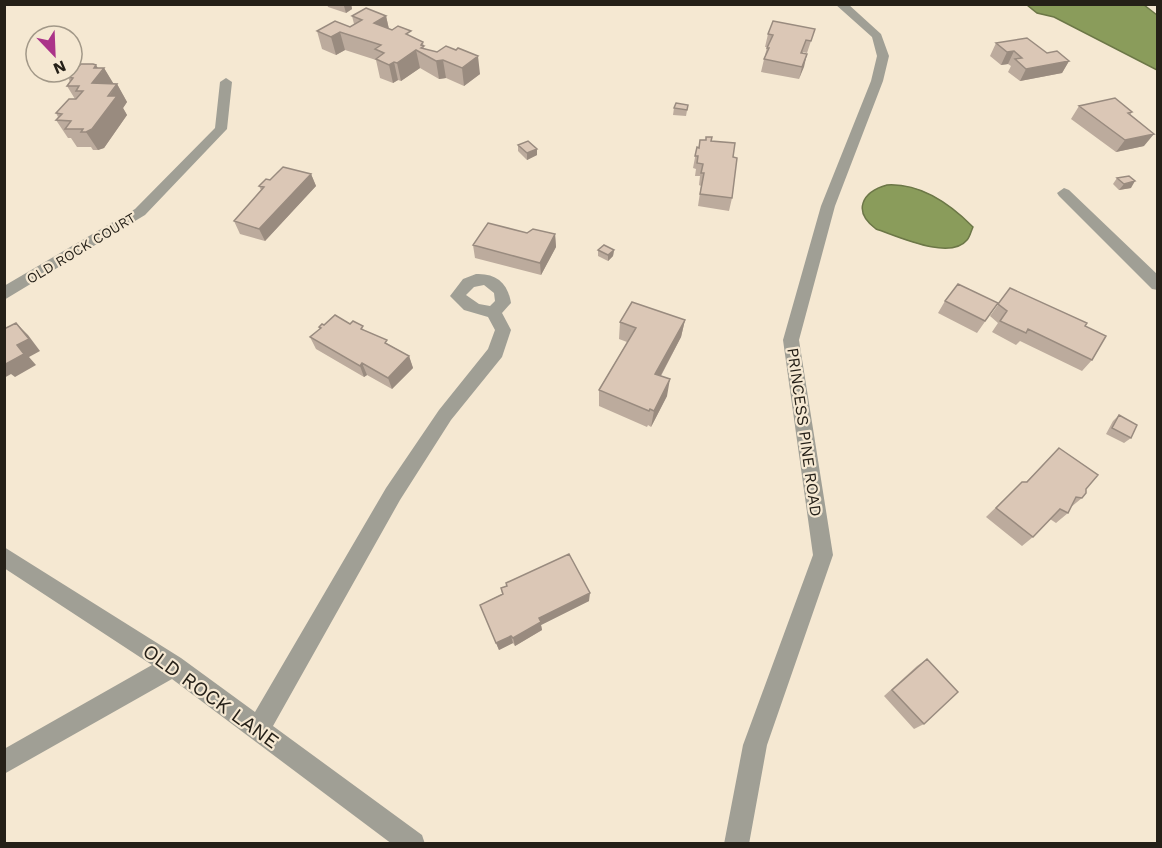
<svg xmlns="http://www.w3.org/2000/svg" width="1162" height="848" viewBox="0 0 1162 848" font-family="'Work Sans',sans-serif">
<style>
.water{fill:#8a9c5b;stroke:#6c7747;stroke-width:1.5}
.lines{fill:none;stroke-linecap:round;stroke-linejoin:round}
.minor{fill:#a09f95;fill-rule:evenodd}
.wall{fill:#bcab9d}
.shaded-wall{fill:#998b7f}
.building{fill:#dbc7b6;stroke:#998b7f;stroke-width:1.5}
.labels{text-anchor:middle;stroke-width:4.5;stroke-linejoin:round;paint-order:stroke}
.far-street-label{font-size:14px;fill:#252018;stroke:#f5e8d2}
.street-label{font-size:16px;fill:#252018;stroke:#f5e8d2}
.near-street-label{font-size:20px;fill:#252018;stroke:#f5e8d2}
</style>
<rect width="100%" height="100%" fill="#f5e8d2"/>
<path class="water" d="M1027,5H1144L1157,15V70L1054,17L1037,13Z
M887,185C921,183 950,204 973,227C971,231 970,237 967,240C950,261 897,236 876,229C852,211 862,192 887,185Z"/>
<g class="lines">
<path class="minor" d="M835,4H848L881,34L889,56L883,81L835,206L799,340L833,555L767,745L749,844H724L743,745L813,555L783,340L821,206L871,81L877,56L872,37Z
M226,78L232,82L227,129L145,215L4,300V286L135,209L215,128L220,82Z
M1064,188L1069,190L1158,275V290L1152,289L1059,196L1057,193Z
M476,274C496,273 508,283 511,303L502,313L511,330L502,357L451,420L400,500L273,726L422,835L425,844H392L172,679L4,774V749L152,665L4,568V547L181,658L255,712L386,488L439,410L488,349L495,330L488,317L464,310L450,296L463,279ZM484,285L494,293L495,301L490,306L479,304L466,295L474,287Z"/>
</g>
<path class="wall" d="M327,4H351L352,9L346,13L328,7Z
M352,16H386L389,29L412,37L423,42L424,48L480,74L464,86L446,78L439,79L420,68L401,81L398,80L393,83L380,78L376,60L345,50L336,55L322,49L317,31L350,27L354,24Z
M815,29L807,53L803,52V53L807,54L799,79L761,72L767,47H765L768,34Z
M996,43L1047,53L1069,61L1062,73L1020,81L1008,72L1011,66L1008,64L1001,65L990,56Z
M98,68H104L113,84H117L127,102L123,108L127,115L104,148L98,150H93L91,147H77L71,138H68L56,120L58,117L56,113L75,99L67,86L70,82L68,77Z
M688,105L686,116L673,115L674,108Z
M1079,106L1132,112L1130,115L1144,146L1116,152L1071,119Z
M711,141L733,157L732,198L729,211L698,206L701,186L699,185L700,176H695L696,169L693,168L697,147L699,148Z
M518,145L537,149V155L527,160L518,151Z
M311,174L316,186L265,241L240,234L234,221L261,190L259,186L270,180Z
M1117,178L1131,188L1119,190L1113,184Z
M527,233L555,234L556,247L541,275L475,258L473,245Z
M598,250H614L613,256L608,261L598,256Z
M1010,288L1085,326L1092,360L1082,371L1020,341L1016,345L992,332L998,323L990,316Z
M945,301L998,303L977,333L938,313Z
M685,320L681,337L661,376L667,396L651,427L648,425L647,427L599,406V390L627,342L619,339L620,322Z
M350,324L364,330L409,356L413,368L392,389L367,375L364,377L316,349L310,337L320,329L319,327L324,325Z
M1119,415L1131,438L1124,443L1106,434L1113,421Z
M1059,448L1086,489L1082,498L1071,507L1068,513L1056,523L1050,519L1033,537L1022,546L986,517L1022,482H1026Z
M501,588L589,601L541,625L542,630L515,646L513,643L499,650L480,605L502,594Z
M927,659L924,724L914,729L884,696L917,666Z"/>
<path class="shaded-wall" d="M347,4H351L352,9L346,13L344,6Z
M386,16L390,34L374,23Z
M340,32L345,50L336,55L331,37Z
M416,50L420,68L401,81L397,63Z
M1014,51L1008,64L1001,65L1007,52Z
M807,54L804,67L799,79L802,67Z
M478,56L480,74L464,86L462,68Z
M443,60L446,78L439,79L436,61Z
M1069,61L1062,73L1020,81L1026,69Z
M394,62L398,80L393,83L389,65Z
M96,65L101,73L104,68L115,86L92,83L94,68Z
M117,84L127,102L123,108L127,115L104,148L98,150L86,132Z
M1154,134L1144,146L1116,152L1125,140Z
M537,149V155L527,160V153Z
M311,174L316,186L265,241L259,229Z
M1135,181L1131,188L1119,190L1124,184Z
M555,234L556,247L541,275L540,263Z
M614,250L613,256L608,261V255Z
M685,320L681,337L653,390L655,374Z
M16,323L28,335L40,351L29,357L36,365L15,377L11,374L4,378V365Z
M409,356L413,368L392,389L388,378Z
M362,363L367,375L364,377L360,366Z
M670,379L667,396L651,427L654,411Z
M590,593L589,601L541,625L542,630L515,646L513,638L539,618Z
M511,636L513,643L499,650L496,643Z"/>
<path class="building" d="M366,8L386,16L374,23L392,30L398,26L411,31L406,34L423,42L421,45L424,46L421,48L437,52L446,46L456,50L458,48L478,56L462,68L443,60L436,61L416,50L397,63L394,62L389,65L376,59L384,53L375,49L381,45L340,32L331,37L317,31L335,21L350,27L362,20L352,16Z
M773,21L815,29L811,41L806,40L801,53L807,54L802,67L764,59L769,48H767L773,35L768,34Z
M1027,38L1047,53L1057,51L1069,61L1026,69L1015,59L1022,58L1014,51L1007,52L996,43Z
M81,64H93L96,65L94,68H104L92,83L117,84L108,96H117L92,129L86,132H81L83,129H65L71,121L56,120L62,114L56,113L69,99H76L83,91H76L79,86H67L73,78L68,77Z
M1115,98L1132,112L1128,113L1154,134L1125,140L1079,106Z
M676,103L688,105L687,110L674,108Z
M706,137H712L711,141L735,143L733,157L737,158L732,198L700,194L704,173H701L703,164L697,163L698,156H695L697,147L699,148L700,140H706Z
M528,141L537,149L527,153L518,145Z
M283,167L311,174L259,229L234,221L264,187L259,186L266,179L270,180Z
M1129,176L1135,181L1124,184L1117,178Z
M488,223L527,233L533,229L555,234L540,263L473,245Z
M604,245L614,250L608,255L598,250Z
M958,284L998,303L985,321L945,301Z
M1010,288L1087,323L1085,326L1106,336L1092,360L1028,329L1026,333L1000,321L1007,311L998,304Z
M632,302L685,320L655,374L670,379L654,411L650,409L649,411L599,390L636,328L620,322Z
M335,315L350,324L353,321L363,326L361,329L387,340L385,343L409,356L388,378L362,363L360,366L310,337L321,328L319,327L322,324L324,325Z
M16,323L29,339L17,345L24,354L4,365V329Z
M1119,415L1137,425L1131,438L1112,428Z
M1059,448L1098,475L1086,489V493L1082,498L1076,497L1068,513L1060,509L1033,537L996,508L1022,482H1027Z
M569,554L590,593L539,618L541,622L513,638L511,636L496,643L480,605L503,594L501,588L507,586L506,583Z
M927,659L958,692L924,724L892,690Z"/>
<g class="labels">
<g class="far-street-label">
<text transform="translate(81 248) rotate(-31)" y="5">OLD ROCK COURT</text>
</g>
<g class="street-label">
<text transform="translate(805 432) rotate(82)" y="6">PRINCESS PINE ROAD</text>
</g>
<g class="near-street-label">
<text transform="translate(211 696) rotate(36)" y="7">OLD ROCK LANE</text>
</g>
</g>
<rect width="1162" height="848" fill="none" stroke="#252018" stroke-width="12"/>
<g transform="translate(54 54) rotate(157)"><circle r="28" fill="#f5e8d2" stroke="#a29888" stroke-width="1.5"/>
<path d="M0-4.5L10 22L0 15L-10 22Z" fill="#ab3389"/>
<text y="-9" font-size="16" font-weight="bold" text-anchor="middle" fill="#252018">N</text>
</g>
</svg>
